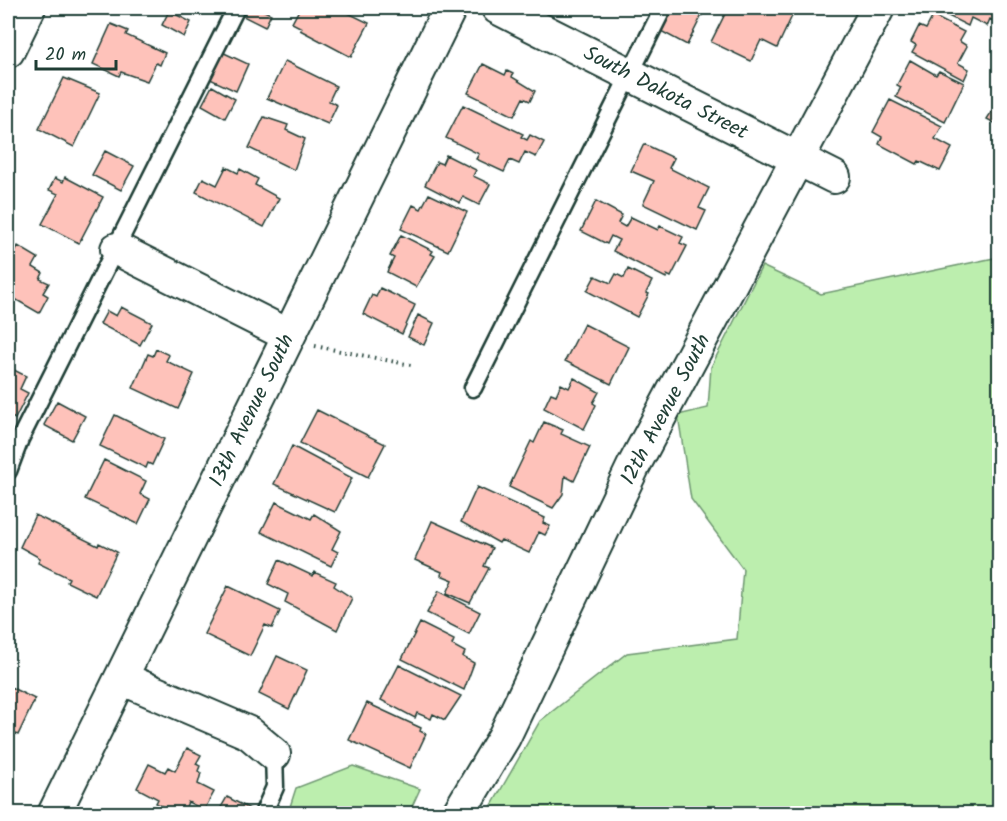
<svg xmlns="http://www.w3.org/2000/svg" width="1007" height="821" viewBox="0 0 1007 821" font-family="Kalam,sans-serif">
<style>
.green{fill:#bceeae;stroke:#6e9671;stroke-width:1.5}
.building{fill:#fec2ba;stroke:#1f3d34;stroke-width:1.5}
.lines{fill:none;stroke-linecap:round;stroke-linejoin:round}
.lane-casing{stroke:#1f3d34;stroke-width:21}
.street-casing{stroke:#1f3d34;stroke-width:36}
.path{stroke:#1f3d34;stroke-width:4;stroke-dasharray:1.5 4.5;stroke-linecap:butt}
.lane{stroke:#fff;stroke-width:16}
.street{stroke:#fff;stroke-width:32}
.labels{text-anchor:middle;stroke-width:4.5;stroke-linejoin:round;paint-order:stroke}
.street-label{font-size:21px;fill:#1f3d34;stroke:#fff}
</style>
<rect width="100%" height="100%" fill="#fff"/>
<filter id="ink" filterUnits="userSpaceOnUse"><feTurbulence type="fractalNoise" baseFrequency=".0167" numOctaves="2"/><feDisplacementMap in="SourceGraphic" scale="12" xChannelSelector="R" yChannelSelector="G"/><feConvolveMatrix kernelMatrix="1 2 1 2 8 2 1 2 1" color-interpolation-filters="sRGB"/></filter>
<g filter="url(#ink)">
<path class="green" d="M999,257V813L487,814L540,721L627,653L737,639L743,569L691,499L678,415L708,408L711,367L762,266L821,294Z
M353,766L420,789L409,813H288L296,788Z"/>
<path class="building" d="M248,8H258L271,14L265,27L243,16Z
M300,8H338L369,23L351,57L300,30L302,28L292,23Z
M668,8H698L704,11L687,45L657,29Z
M728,8H779L793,14L777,48L761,40L751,61L711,42Z
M951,8H1000V24L990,19L987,26L971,18L968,26L948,16Z
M169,11L191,22L184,37L162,25Z
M933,16L964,32L959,41L967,46L958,63L969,69L964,80L912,52L916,45L911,42L919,26L926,29Z
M111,24L128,31L126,35L165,53L160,65L156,63L147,81L121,72L119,76L93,64Z
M222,52L248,64L236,91L210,79Z
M910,60L936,75L939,71L964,83L945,122L896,97L901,87L897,85Z
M285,61L336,86L329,101L337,105L328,124L267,98Z
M483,64L505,75L507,71L513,74L512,77L535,91L530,101L523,98L514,116L468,93Z
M64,78L100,93L74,147L39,129Z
M212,86L235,99L225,118L202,105Z
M890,100L942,126L935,139L952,148L940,171L919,161L917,164L879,144L882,137L873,132Z
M463,105L523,134L521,137L527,140L530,135L544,142L536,157L525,152L519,164L510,160L504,172L476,159L479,154L446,138Z
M994,108L1000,111V126L987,119Z
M264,117L288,125L286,130L305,139L294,170L249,148Z
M644,144L674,158L669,168L709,188L699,208L706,211L697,230L643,204L654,181L631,171Z
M105,151L134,166L121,190L92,175Z
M446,155L476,170L473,176L490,184L479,205L463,197L460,203L425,185L437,162L442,164Z
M226,167L238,173L240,169L258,179L255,185L279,198L264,227L196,192L203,178L217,185Z
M65,177L103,197L79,243L42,224L58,194L49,190L55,178L63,182Z
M429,194L467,212L448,251L401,229L413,205L421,209Z
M596,201L622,215L618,223L625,227L631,217L658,230L660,226L683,237L680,243L687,246L671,277L667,275L666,278L613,251L619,240L611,236L607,244L581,231Z
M401,235L433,251L431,254L435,256L416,287L387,272L394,258L390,256Z
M9,246L16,250L18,246L38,258L33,267L43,273L40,279L49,283L43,293L48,296L39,313L8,295Z
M628,269L652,281L646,293L649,294L637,317L587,291L595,276L611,283L616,274L624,278Z
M380,288L415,305L402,334L363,314L372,295L376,297Z
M121,307L152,323L140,345L100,324L107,311L116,316Z
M418,315L434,323L424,345L408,337Z
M584,324L629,347L611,384L565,361Z
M156,349L169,355L166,361L194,374L178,409L133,388L148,354L153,356Z
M8,367L26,376L20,389L28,393L15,419L8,415Z
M574,378L599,392L593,403L596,405L584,429L544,408L551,393L556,395L561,384L569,388Z
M57,401L85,416L72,440L44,425Z
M317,410L385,444L368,477L300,443Z
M115,415L164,439L152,465L148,463L146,468L100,446Z
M544,422L563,430L561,434L590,447L574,481L565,476L563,494L553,508L509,487L531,441L534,443Z
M292,446L352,478L335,512L274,484Z
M104,460L146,481L140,494L150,499L138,524L85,499Z
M477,487L545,518L543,523L550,526L545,535L539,532L529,553L501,540L499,543L461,522Z
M276,502L311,519L314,514L341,531L332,549L338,552L331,566L261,532Z
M35,515L98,546L99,543L117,552L96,596L67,582L69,578L38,563L40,558L20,547Z
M432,521L492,548L484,566L489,568L470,603L447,593L453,580L441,575L442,572L415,560Z
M279,560L313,576L314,572L336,582L334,586L352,598L337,630L285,602L288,594L268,584Z
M228,586L280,611L272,628L265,625L250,656L204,634Z
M439,591L480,612L469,634L427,613Z
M420,623L454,640L452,645L465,652L463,657L474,663L464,690L402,659Z
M277,656L307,670L289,709L259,694Z
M399,665L461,696L445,720L433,714L431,719L417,713L415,718L381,700Z
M8,686L35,699L18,735L8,730Z
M367,703L421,728L420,731L426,734L410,768L349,740Z
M187,748L201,755L196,764L200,766L198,771L201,773L198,784L214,792L204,810L188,802L183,814H176L156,803L158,799L137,788L149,764L165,772L168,767L175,771Z
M227,797L250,809L247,814H225L219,811Z"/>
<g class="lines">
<defs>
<path id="lane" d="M473,388L663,8
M8,471L20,439L236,8
M263,814L275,787L274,754"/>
<path id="street" d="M498,8L834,177
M8,51L29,8
M117,249L288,335
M121,678L249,733L274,754
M54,814L450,8
M458,814L504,737L633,467L878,8"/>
</defs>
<use href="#lane" class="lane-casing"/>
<use href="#street" class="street-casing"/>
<path class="path" d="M315,346L411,365"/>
<use href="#lane" class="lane"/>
<use href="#street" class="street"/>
</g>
</g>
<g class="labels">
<g class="street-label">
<text transform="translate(666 92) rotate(27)" y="7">South Dakota Street</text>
<text transform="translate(665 409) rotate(-62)" y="7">12th Avenue South</text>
<text transform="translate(251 410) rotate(-64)" y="7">13th Avenue South</text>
</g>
</g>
<rect width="1007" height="821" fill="none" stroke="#fff" stroke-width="30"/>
<rect x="15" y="15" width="977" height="791" fill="none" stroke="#1f3d34" stroke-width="2" filter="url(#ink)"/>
<path d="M36 60v9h80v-9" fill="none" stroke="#1f3d34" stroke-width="3"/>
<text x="45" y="60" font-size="18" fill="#1f3d34" stroke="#ffffff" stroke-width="4.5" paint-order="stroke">20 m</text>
</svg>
